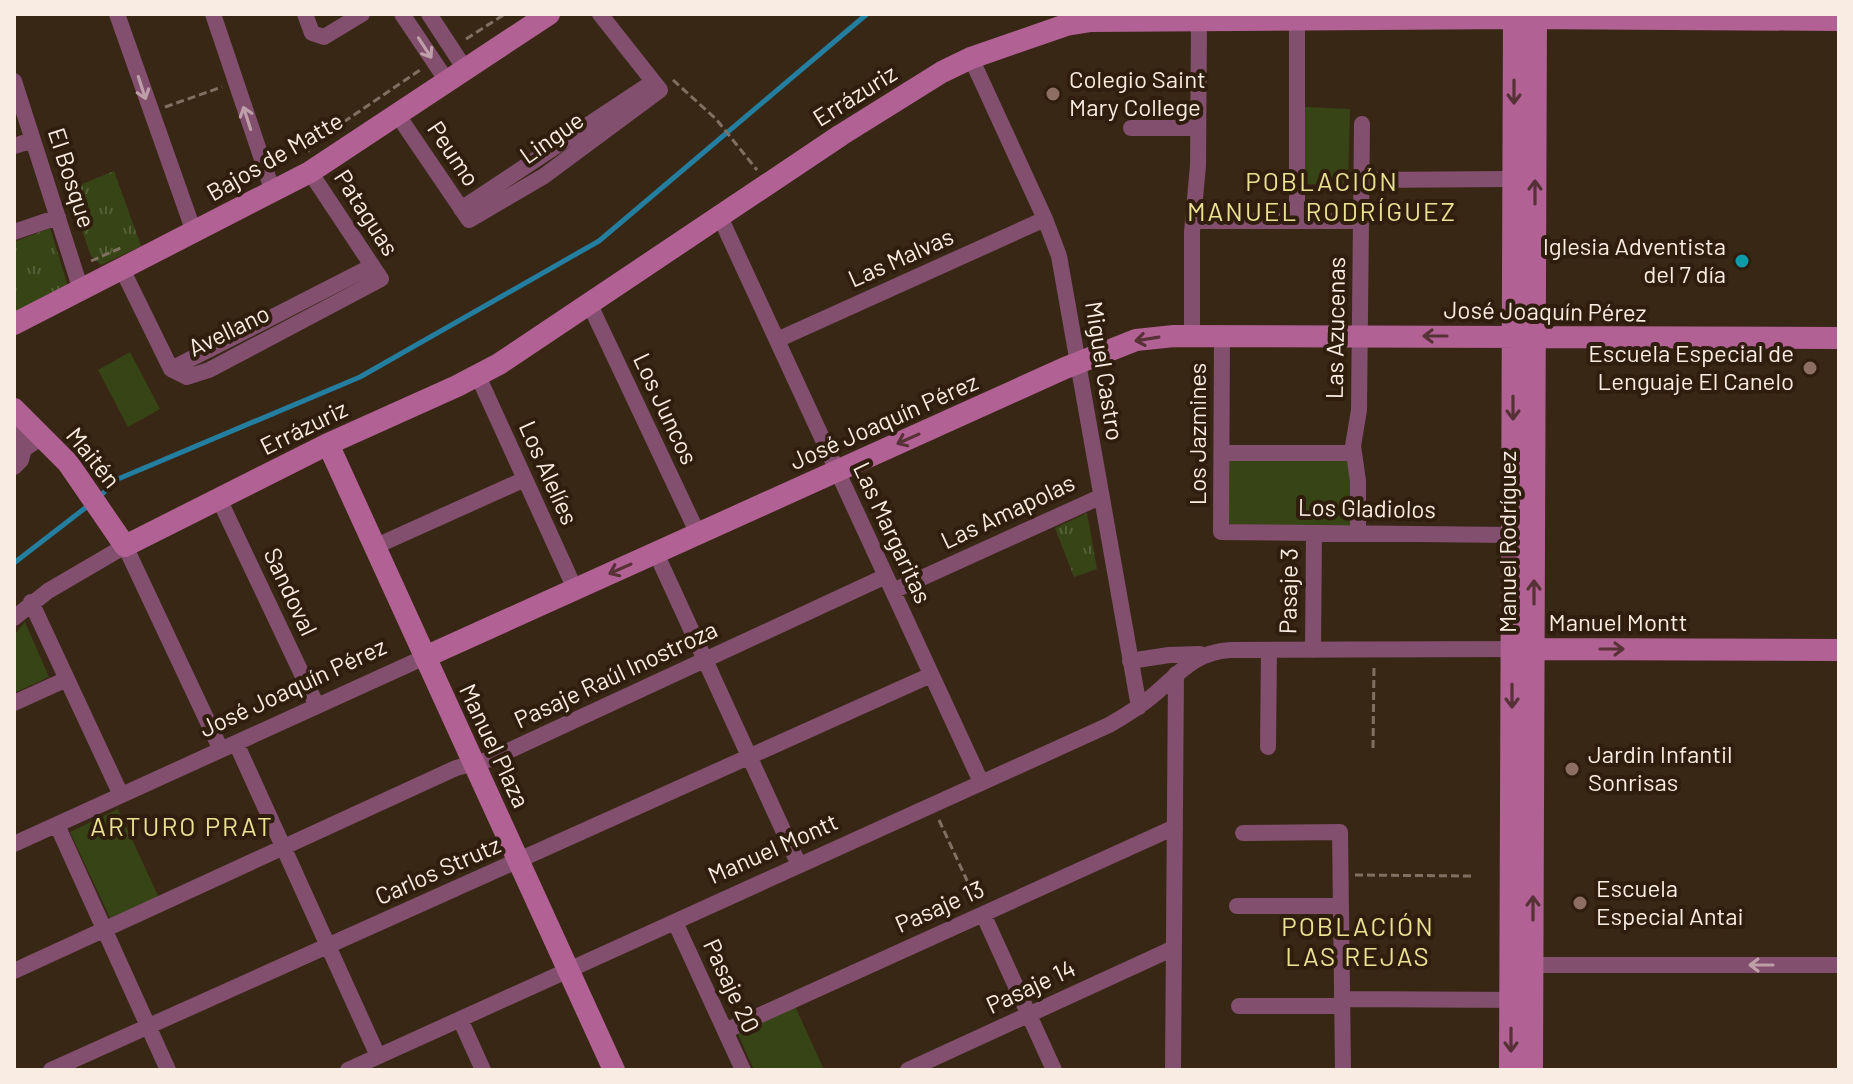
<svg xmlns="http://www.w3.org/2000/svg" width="1853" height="1084" viewBox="0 0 1853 1084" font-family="Barlow,sans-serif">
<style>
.grass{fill:#374516}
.park{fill:url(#park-tufts)}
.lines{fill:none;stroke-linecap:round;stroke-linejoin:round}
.stream{stroke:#237e9f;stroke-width:5}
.path{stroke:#807062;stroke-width:3;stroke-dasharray:8 4;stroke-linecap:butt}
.street{stroke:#824f6e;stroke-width:16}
.secondary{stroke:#b26194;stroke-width:22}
.oneway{stroke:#be9ea8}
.oneway2{stroke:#563136}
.education-dot{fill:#8d6e63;stroke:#2f1d0d;stroke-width:3}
.culture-dot{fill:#0f9aa8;stroke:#2f1d0d;stroke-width:3}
.labels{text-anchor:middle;stroke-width:8;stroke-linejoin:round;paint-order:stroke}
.poi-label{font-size:24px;fill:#f9ece2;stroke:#2f1d0d;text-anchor:start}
.street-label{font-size:24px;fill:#f9ece2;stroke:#2f1d0d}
.neighbourhood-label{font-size:26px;letter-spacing:2px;fill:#eae192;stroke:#2f1d0d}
</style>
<defs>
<pattern id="park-tufts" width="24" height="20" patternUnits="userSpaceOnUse" patternTransform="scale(2)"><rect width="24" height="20" fill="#374516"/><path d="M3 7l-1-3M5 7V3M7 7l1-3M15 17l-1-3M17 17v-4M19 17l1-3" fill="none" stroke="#556038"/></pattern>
</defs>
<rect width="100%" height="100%" fill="#392716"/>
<path class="grass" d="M1305,107L1350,109L1348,185L1303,184Z
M130,352L160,409L128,427L98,370Z
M1227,457L1353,459V526L1226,524Z
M25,622L49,677L14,693V635Z
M118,809L159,898L111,920L70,832Z
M794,1004L824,1070H754L736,1030Z"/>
<path class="park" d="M114,171L141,246L101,265L91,256L68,190Z
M50,228L69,290L14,319V242Z
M1087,513L1097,569L1074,577L1055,528Z"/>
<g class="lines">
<path class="stream" d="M100,496L118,479L360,377L599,241L867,14
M14,563L89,505"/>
<path class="path" d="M466,39L505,14
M673,80L716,119L757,170
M165,107L222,87
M308,152L310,145L420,70
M91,261L123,247
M1373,748L1374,666
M939,820L976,900
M1355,875L1471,876"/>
<path class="street" d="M117,14L194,232
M213,14L273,192
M305,14L312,33L324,37L362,14
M402,14L447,81
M429,14L465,69
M971,58L1045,219L1059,256L1139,707
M14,81L81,290
M397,114L469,220L544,176L660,90L600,14
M1131,128H1198
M14,146L33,140
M1362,180L1513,179
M461,209L653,82
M720,217L981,782
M1193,221H1362
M1297,221V14
M14,232L58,217
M122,269L171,369
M590,305L698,534
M1192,336V232L1198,165L1199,20
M1222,336L1221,532L1512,535
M777,340L1045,219
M171,369L187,377L209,370L381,279L310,172
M171,369L372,266
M478,376L575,589
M14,430L24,449
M14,451L24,449L42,437
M1222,453H1354
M14,467L21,460L24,449
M219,499L317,706
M1358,533V481L1353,446L1359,410L1362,124
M374,547L525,479
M656,553L799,865
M893,591L1100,497
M31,602L121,795
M14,618L48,591L125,546L221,750
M1313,650L1314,533
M1130,661L1169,655L1200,654
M14,703L67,679
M236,743L378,1056
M1268,747L1269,650
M57,825L168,1070
M1243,833L1340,832L1343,1070
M14,844L425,657
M1237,906H1341
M983,914L1054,1070
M675,922L743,1070
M1525,965H1839
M14,971L456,768L491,759L886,576
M1342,999L1519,1000
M1239,1006H1342
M460,1019L483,1070
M725,1031L1175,827
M51,1070L931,675
M348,1070L1109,725C1125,716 1141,706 1156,693C1180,672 1196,652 1230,650L1520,649
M908,1070L1174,948
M1173,1070L1176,674"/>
<path class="secondary" d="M14,324L310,172L549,14
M14,409L68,463L125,546L328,444L457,386L499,364L841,135L942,72L971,58L1066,25L1091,21L1514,18L1839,20
M328,444L614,1070
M1534,649L1839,650
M425,657L1065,368L1136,340L1174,336L1839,338
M1510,1070L1514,14
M1532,1070L1536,14"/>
</g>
<defs><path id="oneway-shaft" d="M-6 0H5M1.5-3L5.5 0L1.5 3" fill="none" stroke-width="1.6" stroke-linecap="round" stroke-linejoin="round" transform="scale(2)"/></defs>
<g class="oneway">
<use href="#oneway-shaft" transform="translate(425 48) rotate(57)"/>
<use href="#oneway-shaft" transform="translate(142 88) rotate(72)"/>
<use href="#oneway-shaft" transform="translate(247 118) rotate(-108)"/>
<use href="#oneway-shaft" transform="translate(1761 965) rotate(180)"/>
</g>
<g class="oneway2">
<use href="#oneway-shaft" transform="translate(1514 92) rotate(90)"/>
<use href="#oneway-shaft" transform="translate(1535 192) rotate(-90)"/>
<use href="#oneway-shaft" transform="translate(1435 336) rotate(-180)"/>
<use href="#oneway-shaft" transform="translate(1147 339) rotate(171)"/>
<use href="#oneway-shaft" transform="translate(1513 408) rotate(90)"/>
<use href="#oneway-shaft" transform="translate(908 439) rotate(156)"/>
<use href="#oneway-shaft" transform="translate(620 569) rotate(156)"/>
<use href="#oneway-shaft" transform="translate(1534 592) rotate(-90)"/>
<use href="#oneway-shaft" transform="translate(1612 649)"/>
<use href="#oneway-shaft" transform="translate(1512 696) rotate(90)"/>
<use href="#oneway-shaft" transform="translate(1533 908) rotate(-90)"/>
<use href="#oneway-shaft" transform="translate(1511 1040) rotate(90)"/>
</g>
<g class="education-dot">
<circle cx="1053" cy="94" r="8"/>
<circle cx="1810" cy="368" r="8"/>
<circle cx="1572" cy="769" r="8"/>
<circle cx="1580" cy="903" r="8"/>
</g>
<circle class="culture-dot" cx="1742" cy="261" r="8"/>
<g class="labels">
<g class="poi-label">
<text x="1069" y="88">Colegio Saint<tspan x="1069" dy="28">Mary College</tspan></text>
<text x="1726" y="255" text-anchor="end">Iglesia Adventista<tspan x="1726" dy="28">del 7 día</tspan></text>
<text x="1794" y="362" text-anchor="end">Escuela Especial de<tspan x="1794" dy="28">Lenguaje El Canelo</tspan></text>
<text x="1588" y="763">Jardin Infantil<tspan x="1588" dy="28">Sonrisas</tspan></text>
<text x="1596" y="897">Escuela<tspan x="1596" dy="28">Especial Antai</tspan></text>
</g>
<g class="street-label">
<text transform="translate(855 96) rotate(-32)" y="8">Errázuriz</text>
<text transform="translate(552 138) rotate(-35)" y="8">Lingue</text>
<text transform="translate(453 154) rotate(56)" y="8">Peumo</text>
<text transform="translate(275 157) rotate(-30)" y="8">Bajos de Matte</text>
<text transform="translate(71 178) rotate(72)" y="8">El Bosque</text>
<text transform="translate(366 213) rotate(57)" y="8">Pataguas</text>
<text transform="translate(901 258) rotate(-24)" y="8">Las Malvas</text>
<text transform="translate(1545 312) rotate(1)" y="8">José Joaquín Pérez</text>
<text transform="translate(1336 328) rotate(-89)" y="8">Las Azucenas</text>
<text transform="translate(229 331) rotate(-26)" y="8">Avellano</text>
<text transform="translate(1104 371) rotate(81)" y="8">Miguel Castro</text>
<text transform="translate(665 409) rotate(65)" y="8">Los Juncos</text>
<text transform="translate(884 422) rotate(-24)" y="8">José Joaquín Pérez</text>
<text transform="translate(304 428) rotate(-26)" y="8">Errázuriz</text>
<text transform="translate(1198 434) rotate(-90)" y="8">Los Jazmines</text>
<text transform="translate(93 458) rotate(51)" y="8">Maitén</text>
<text transform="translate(548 473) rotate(66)" y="8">Los Alelíes</text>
<text transform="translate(1367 509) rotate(1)" y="8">Los Gladiolos</text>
<text transform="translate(1008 512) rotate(-25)" y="8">Las Amapolas</text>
<text transform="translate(892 533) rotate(65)" y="8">Las Margaritas</text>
<text transform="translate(1508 542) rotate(-90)" y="8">Manuel Rodríguez</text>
<text transform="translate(1289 591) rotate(-89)" y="8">Pasaje 3</text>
<text transform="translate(290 592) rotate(65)" y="8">Sandoval</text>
<text x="1618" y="631">Manuel Montt</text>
<text transform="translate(616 675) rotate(-25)" y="8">Pasaje Raúl Inostroza</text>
<text transform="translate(293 688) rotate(-25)" y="8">José Joaquín Pérez</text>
<text transform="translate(494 746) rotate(65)" y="8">Manuel Plaza</text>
<text transform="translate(773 849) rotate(-24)" y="8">Manuel Montt</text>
<text transform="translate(438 871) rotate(-24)" y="8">Carlos Strutz</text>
<text transform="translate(940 907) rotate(-24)" y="8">Pasaje 13</text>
<text transform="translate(731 986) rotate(65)" y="8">Pasaje 20</text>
<text transform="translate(1031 987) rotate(-25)" y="8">Pasaje 14</text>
</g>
<g class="neighbourhood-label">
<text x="1322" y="191">POBLACIÓN<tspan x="1322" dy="30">MANUEL RODRÍGUEZ</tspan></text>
<text x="182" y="836">ARTURO PRAT</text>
<text x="1358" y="936">POBLACIÓN<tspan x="1358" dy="30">LAS REJAS</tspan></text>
</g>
</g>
<rect width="1853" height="1084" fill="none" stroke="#f9ece2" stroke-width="32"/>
</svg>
